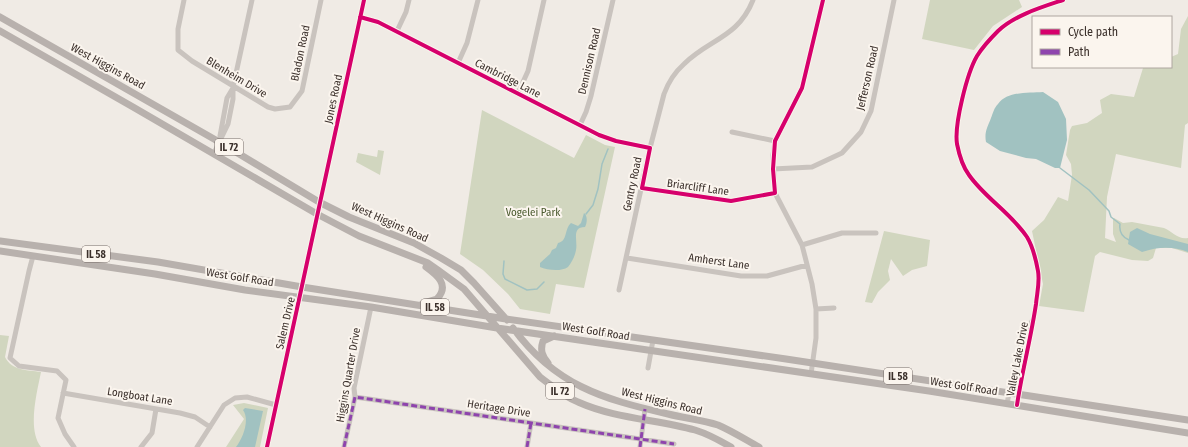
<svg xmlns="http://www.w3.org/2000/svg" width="1188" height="447" viewBox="0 0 1188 447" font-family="'Fira Sans Condensed',sans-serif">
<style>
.green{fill:#d1d6bf}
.water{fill:#a1c2c1}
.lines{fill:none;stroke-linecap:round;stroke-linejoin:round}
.stream{stroke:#a1c2c1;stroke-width:1.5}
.minor{stroke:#c9c3be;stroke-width:5}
.major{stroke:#b8b1ad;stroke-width:7}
.quiet{stroke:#8e44ad;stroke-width:3;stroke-dasharray:6 3;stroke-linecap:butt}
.cycleway-casing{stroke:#fbf5ee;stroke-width:6}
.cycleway{stroke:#d6006c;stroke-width:4}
.labels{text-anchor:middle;stroke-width:4;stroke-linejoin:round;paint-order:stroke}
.shield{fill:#fbf5ee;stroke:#756b66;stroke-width:1}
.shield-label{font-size:10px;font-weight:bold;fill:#3b302b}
.street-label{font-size:11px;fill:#3b302b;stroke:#fbf5ee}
.park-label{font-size:11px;fill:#4a5a2e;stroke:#fbf5ee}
</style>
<rect width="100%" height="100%" fill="#f0ebe5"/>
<path class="green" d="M930,0H1019L1022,7L993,26L974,50L922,39Z
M1188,16V123L1185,125L1181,168L1116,154L1107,197L1105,238L1116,242L1113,234V219L1114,218L1123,223L1132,222L1164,228C1172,231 1178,240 1188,238V253L1172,248H1156L1153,258L1148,261L1132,260L1100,252L1095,256L1084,312L1039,306L1043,284L1032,231L1044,220L1058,197L1068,201L1072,175L1071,164L1066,155L1070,130L1072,126L1087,123L1102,113L1100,100L1111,94L1134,97L1143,68L1171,67V57L1178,54L1181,29Z
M482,110L574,158L586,135L605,145L615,147L584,288L556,284L550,314L520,309L508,294L483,270L460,254Z
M378,150L384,151L380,175L356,162L358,153L377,157Z
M884,231L930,240L927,266L912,270L903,276L891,259L888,271L890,280L878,292L872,303L865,302Z
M0,335L9,336L5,357C12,371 27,370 41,372C37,392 27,430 41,447H0Z
M244,403L268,408L260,447H226L244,419L233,405Z"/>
<path class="water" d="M1043,92L1058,102L1066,119L1067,140L1060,168H1055L1036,159L1026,158L1000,151L986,142C984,132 988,126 991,118C993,113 994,108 998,104C1007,91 1029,93 1043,92Z
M584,213C588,216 587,223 585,227C571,227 578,241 576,250C575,256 572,262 568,267C561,272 547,270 540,267V263L550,254L552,250L556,248L558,243C568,241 564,229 571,223L578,226L581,223Z
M1137,228L1150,234L1188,244V252C1172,246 1158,247 1142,252L1128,244L1130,232Z
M245,408L263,411L255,447H236C243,438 250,420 243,410Z"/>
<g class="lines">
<path class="stream" d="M1060,168L1089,190L1109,211L1111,217L1120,224C1119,231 1122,237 1129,240
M586,214L593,205L598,189L602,164L608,149
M504,261L503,274L505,279L527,290L537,289L544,282"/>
<path class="minor" d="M184,0L178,29V50L192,61L268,107L275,109L290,107L302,91L321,0
M360,17L378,22L599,135L616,141L650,148
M397,31L406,12L409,0
M458,63L467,43L478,0
M518,93L528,71L544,0
M580,125L586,112L591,96L613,0
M732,132L775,141
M220,136L227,98L233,88
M214,153L228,124L233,99V87L252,0
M773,169L812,167L842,153L861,132L871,111L894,0
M642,188L731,201L775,193
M802,245L842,233H876
M33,256L29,271L10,358L19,366L57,371L66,380L58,418L65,434L74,447
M627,258L741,276H767L807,265
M619,290L650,148L664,94C668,83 675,72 684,64C709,39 738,38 753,0
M816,309L834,308
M648,368L653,340
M811,374L816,338V309L812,284L802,245L775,193L773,155L775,141L802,88L823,0
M63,393L180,413L195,417L210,427
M355,397L674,444
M1007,404C1012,377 1018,343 1032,321
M1017,405C1022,371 1031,338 1036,304C1037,293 1040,282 1038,271C1036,260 1033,247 1027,237C1011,213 985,198 969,175C963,167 959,154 957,144C954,125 967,73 977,56C982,48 991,38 998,31C1015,15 1042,7 1063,0
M141,447L152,433L156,409
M197,447L224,405L235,398L247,397L276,405
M267,447L364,0
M344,447L355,397L354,388L371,307
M527,447L531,423
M640,447L645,409"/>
<path class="major" d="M0,17L221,143L319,202L349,217L414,243L441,258L461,270L474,283L507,320
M0,31L133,107L317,214L359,236L428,263L438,270L464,289L540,377C552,386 564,397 578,402C616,419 656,419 695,430C708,434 719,440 731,447
M0,241L158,262L302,287L506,319L786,359L1188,420
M0,251L155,274L245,290L371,307L497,328L929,391L1188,433
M423,303L437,299C450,285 437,275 426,267
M513,328C555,385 602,399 668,414C684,418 703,420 718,425C732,431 746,440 759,447
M548,363C542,356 540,350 543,341L554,336"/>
<path class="quiet" d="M344,447L355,397L674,444
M527,447L531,423
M640,447L645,409"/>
<defs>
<path id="cycleway" d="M360,17L378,22L599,135L616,141L650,148L642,188L731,201L775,193L773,169L775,141L802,88L823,0
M1017,405C1022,371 1031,338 1036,304C1037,293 1040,282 1038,271C1036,260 1033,247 1027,237C1011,213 985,198 969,175C963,167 959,154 957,144C954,125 967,73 977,56C982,48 991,38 998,31C1015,15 1042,7 1063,0
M267,447L364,0"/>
</defs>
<use href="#cycleway" class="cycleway-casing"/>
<use href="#cycleway" class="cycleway"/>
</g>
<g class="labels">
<g class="shield">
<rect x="215" y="139" width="28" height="16" rx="3"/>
<rect x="82" y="246" width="28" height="16" rx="3"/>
<rect x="421" y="299" width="28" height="16" rx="3"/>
<rect x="884" y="368" width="28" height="16" rx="3"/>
<rect x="546" y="383" width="28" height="16" rx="3"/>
</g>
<g class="shield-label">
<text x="229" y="151">IL 72</text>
<text x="96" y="258">IL 58</text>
<text x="435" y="311">IL 58</text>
<text x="898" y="380">IL 58</text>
<text x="560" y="395">IL 72</text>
</g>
<g class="street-label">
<text transform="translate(300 53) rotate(-78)" y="4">Bladon Road</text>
<text transform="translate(589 61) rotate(-77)" y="4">Dennison Road</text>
<text transform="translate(108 66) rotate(29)" y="4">West Higgins Road</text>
<text transform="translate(237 77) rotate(31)" y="4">Blenheim Drive</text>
<text transform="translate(508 78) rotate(27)" y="4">Cambridge Lane</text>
<text transform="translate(867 78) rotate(-77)" y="4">Jefferson Road</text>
<text transform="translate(333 99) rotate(-78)" y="4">Jones Road</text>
<text transform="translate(632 184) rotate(-78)" y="4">Gentry Road</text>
<text transform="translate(698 187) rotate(8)" y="4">Briarcliff Lane</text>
<text transform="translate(390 222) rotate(24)" y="4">West Higgins Road</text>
<text transform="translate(719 261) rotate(8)" y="4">Amherst Lane</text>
<text transform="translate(240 277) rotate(9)" y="4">West Golf Road</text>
<text transform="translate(285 323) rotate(-77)" y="4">Salem Drive</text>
<text transform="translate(596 331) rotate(9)" y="4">West Golf Road</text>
<text transform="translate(1017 359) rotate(-79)" y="4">Valley Lake Drive</text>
<text transform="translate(348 375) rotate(-80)" y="4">Higgins Quarter Drive</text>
<text transform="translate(964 386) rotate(9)" y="4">West Golf Road</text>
<text transform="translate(140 396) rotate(9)" y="4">Longboat Lane</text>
<text transform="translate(662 401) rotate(14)" y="4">West Higgins Road</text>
<text transform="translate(499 408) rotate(9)" y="4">Heritage Drive</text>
</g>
<g class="park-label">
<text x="533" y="216">Vogelei Park</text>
</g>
</g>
<rect x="1032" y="16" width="140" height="52" fill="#fbf5ee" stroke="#aea6a0"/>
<rect x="1040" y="29" width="20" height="6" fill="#d6006c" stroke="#aea6a0"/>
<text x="1068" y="36" font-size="12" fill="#3b302b">Cycle path</text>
<rect x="1040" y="49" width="20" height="6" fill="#8e44ad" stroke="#aea6a0"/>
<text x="1068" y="56" font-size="12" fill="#3b302b">Path</text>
</svg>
